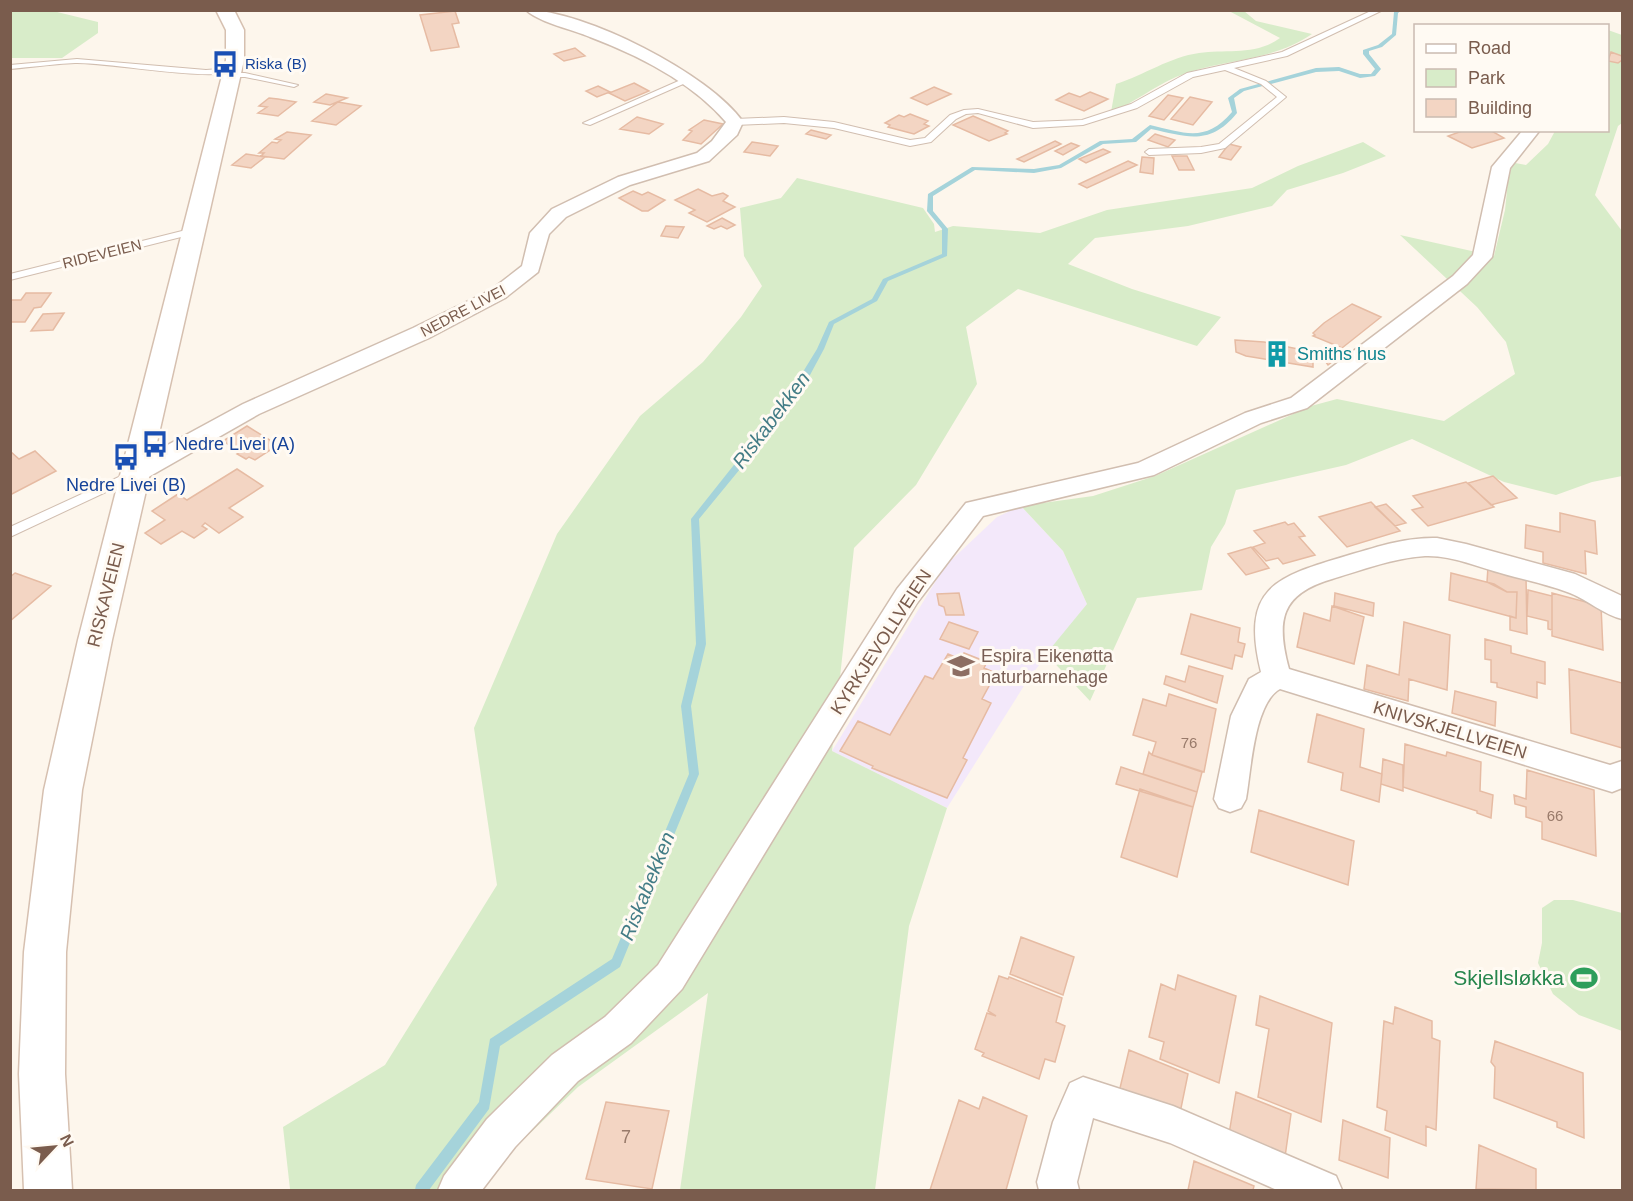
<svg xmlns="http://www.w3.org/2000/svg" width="1633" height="1201" viewBox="0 0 1633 1201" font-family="Arial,sans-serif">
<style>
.education{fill:#f3e8fa}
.green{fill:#d8ecc9}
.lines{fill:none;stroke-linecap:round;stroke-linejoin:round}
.stream{fill:#a5d3da;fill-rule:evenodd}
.building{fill:#f3d5c3;stroke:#e6bba3;stroke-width:1.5}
.service-casing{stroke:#d1beb0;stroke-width:2}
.minor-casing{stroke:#d1beb0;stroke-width:3}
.secondary-casing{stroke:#d6c0b0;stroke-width:3}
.service{fill:#fff;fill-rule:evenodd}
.minor{fill:#fff;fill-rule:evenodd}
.secondary{fill:#fff;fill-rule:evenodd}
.labels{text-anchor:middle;stroke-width:6;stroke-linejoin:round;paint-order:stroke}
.far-transit-label{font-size:15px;fill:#164399;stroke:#fffaf3;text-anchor:start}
.far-street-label{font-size:15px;fill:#7a5c4d;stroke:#fffaf3}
.number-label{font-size:15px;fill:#987a6a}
.culture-label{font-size:18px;fill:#0d838f;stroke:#fffaf3;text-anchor:start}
.transit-label{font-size:18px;fill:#164399;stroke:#fffaf3;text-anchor:start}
.street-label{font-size:18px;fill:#7a5c4d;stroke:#fffaf3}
.education-label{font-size:18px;fill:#785e54;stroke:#fffaf3;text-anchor:start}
.near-number-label{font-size:18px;fill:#987a6a}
.water-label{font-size:20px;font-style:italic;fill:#437c86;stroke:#fffaf3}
.near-leisure-label{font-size:21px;fill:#27864d;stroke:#fffaf3;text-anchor:end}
</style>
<rect width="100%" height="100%" fill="#fdf6ec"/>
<path class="education" d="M1021,506L1063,551L1087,604L1029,678L947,808L832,751L945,566L997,517Z"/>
<path class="green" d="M10,11H53L98,22V33L62,58H11Z
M1229,11H1244L1256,21L1312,34C1270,63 1221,58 1176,77C1153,87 1134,103 1111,112L1116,84C1144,75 1170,57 1199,53C1226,49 1256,56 1280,38Z
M1608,30L1622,35V123L1618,126L1595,195L1622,231V476L1592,482L1556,495L1504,482L1412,439L1346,465L1236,490L1225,524L1211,547L1202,590L1137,598L1090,701L1046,654L1087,604L1063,551L1021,506L1093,496L1155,476L1311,406L1337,399L1444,421L1515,374L1506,342L1477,307L1400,235L1494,256L1505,210L1510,162L1526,165L1548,144L1555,131L1608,130Z
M1363,142L1386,156L1343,173L1287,190L1272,206L1188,226L1095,238L1068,264L1132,289L1221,317L1197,346L1018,289L966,327L977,384L916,485L854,548L832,751L947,808L909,926L875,1190H680L708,993L578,1087L471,1190L290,1189L283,1127L385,1065L497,885L474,728L557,534L640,416L703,362L741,317L762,286L744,256L740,208L781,198L797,178L923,208L934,224L935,232L953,226L1040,233L1107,210L1252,188L1298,166Z
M1554,900H1573L1622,913V1031L1579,1015L1553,994L1538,963L1542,943V908Z"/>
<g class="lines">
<path class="stream" d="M1395,10H1402L1398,13L1396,35L1382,47L1369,51V54L1381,69L1375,76L1360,78L1339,71L1316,72L1244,91L1234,98L1237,113C1210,146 1188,137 1151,129L1136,142L1103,144L1061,168L1034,173L975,170L933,196V211L948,229L947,256L888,281L877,301L834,324L824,349L810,375L792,402L754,452L699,519L706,644L691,706L699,774L620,967L500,1046L489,1109L429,1190H415L416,1185L479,1102L490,1039L612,959L689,774L681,706L696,644L691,519L787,398L817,349L829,322L872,299L883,279L942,254V229L927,211L928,194L972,167L1034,169L1059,165L1100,141L1132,139L1150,125C1185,133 1206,143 1232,112L1228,98L1240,89L1316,68L1339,67L1360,74H1371L1375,69L1363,54V50L1378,45L1392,34L1394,12Z"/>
</g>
<path class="building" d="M455,11L459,23L452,24L459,47L431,51L420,15Z
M575,48L585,56L564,61L554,54Z
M1611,52L1622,56V60L1618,63L1608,61Z
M634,83L649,91L625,101L609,93Z
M598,86L610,92L597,97L586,91Z
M934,87L951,94L927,105L911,98Z
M1090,92L1108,99L1084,111L1056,100L1069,93L1080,97Z
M326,94L342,97L347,98L330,105L314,102Z
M1168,95L1183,98L1164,120L1149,116Z
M1190,97L1212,102L1193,125L1171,119Z
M269,98L278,99L296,102L278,116L258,113L267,107L259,106Z
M338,102L361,106L336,125L312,121Z
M910,114L928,121L924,124L929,126L914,134L888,127L890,125L885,123L899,115L904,117Z
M973,116L1008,131L1005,133L1007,134L989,141L953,125Z
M637,117L663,124L649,134L620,129Z
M704,120L723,124L701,144L683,140L692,131L689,130Z
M811,130L831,135L826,139L806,134Z
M1465,130H1490L1504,138L1472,148L1448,136Z
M287,132L311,135L284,159L261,156L264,153H259L272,142L277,143L281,140L275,139Z
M1155,134L1175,140L1168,147L1148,140Z
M1055,141L1061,144L1024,162L1017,159Z
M752,142L778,146L770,156L744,152Z
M1071,143L1079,146L1063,155L1055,151Z
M1229,144L1241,147L1231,160L1219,157Z
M1103,149L1110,152L1086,163L1079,159Z
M246,154L265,157L251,168L232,165Z
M1172,156H1187L1194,170H1179Z
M1142,157L1154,158L1153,174L1140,172Z
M1128,161L1137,165L1087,188L1079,184Z
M698,189L712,196L723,193L728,196L723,201L735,207L707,222L689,213L695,210L675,200Z
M633,191L642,195L648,192L665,200L648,211H642L619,198Z
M722,218L735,225L727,229L721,226L714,229L707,226Z
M666,226L684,227L678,238L661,236Z
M26,293H51L41,307L34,308L25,322H10V300H21Z
M1352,304L1381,317L1342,348L1313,336L1315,335L1313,333L1324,323Z
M64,313L53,330L31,331L43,314Z
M1235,340L1264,342L1313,352V367L1246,356L1236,352Z
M1333,350L1345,352L1328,365L1323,358V352Z
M247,426L278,445L255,460L249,457L246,459L237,454L240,452L223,441Z
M10,451L19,459L35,451L56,471L10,495Z
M237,469L263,486L229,508L243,517L219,533L205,523L202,526L207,529L194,538L182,531L161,544L145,533L165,520L152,511L178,494L187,500Z
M1493,476L1517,498L1491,505L1468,483Z
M1466,482L1494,507L1428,526L1412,510L1423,507L1413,496Z
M1371,502L1400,531L1347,547L1319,517Z
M1386,504L1406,523L1395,526L1375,507Z
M1560,513L1595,521L1597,554L1585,551L1586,574L1543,563V552L1525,548L1526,525L1560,532Z
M1285,522L1288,525L1294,523L1305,536L1299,537L1315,555L1283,564L1278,558L1266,561L1253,547L1265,543L1254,531Z
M1251,547L1269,568L1246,575L1228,554Z
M1488,567L1526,576L1527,634L1510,630V616L1516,618L1517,592H1507L1487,582Z
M15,573L51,586L10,621V577Z
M1451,573L1494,584L1507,592H1517L1516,618L1449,600Z
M1528,590L1552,596V630L1548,629V621L1527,616Z
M959,593L964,615H946L944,607L939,605L937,594Z
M1335,593L1374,603L1373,616L1334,606Z
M1552,593L1601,606L1603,650L1552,636Z
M1332,606L1364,617L1354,664L1297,647L1304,613L1330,621Z
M1191,614L1240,628L1238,642L1245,644L1242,657L1235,655L1232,669L1181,654Z
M949,622L978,632L969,649L940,639Z
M1404,622L1450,635L1447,690L1409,679L1408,701L1364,689L1367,665L1399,675Z
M1485,639L1511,646V653L1545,662V684L1537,682V698L1497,687V683L1491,682V660L1485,659Z
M964,653L987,662L984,668L996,673L982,699L991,703L963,758L967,760L947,798L872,768L873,766L840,751L858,721L890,735L925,676L933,679L948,654L960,659Z
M1189,666L1223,676L1217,703L1164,684L1166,676L1185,682Z
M1569,669L1622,683V748L1571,733Z
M1455,691L1496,702L1495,726L1452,713Z
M1169,694L1216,709L1204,772L1152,755L1156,742L1133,735L1143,699L1166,706Z
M1317,714L1364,729L1360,767L1382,774L1379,802L1341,790L1343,773L1308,762Z
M1405,744L1446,756L1447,752L1481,762L1480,791L1493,795L1491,818L1477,813V811L1403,787Z
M1149,752L1152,755L1202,772L1197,792L1143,774Z
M1383,759L1403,765V791L1381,784Z
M1121,767L1197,792L1193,807L1116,784Z
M1527,770L1594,790L1596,856L1542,839V822L1526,817V807L1515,804L1514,795L1526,799Z
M1140,789L1193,807L1177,877L1121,857Z
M1259,810L1354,841L1348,885L1251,852Z
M1021,937L1074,957L1063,995L1010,974Z
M1178,975L1236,996L1219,1083L1160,1059L1164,1042L1149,1037L1161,984L1175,990Z
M999,976L1008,979L1009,977L1062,998L1056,1022L1065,1026L1055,1062L1045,1059L1039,1079L982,1056L984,1053L975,1049L987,1013L996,1016L988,1011Z
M1260,996L1332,1023L1321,1122L1258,1097L1269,1029L1256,1025Z
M1395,1007L1432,1021V1038L1440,1041L1436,1130L1426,1126V1146L1385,1130L1387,1111L1377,1107L1384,1021L1393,1024Z
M1495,1041L1583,1073L1584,1138L1557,1127V1122L1494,1098L1495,1067L1491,1062Z
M1129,1050L1188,1074L1180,1113L1120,1088Z
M1236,1092L1291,1114L1285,1157L1229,1134Z
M983,1097L1027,1116L1006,1190H930L959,1100L979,1109Z
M606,1102L669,1111L652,1189L586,1179Z
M1343,1120L1390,1138L1388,1178L1339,1160Z
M1479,1145L1536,1169V1190L1476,1189Z
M1194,1161L1254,1186L1253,1190H1188Z"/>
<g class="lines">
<defs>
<path id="service" d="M1373,10H1383L1287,56L1234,68L1266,81L1286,97L1225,148L1201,153L1149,155L1145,152L1149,149L1201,147L1219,144L1277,97L1261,84L1225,70L1193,77L1137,108L1083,125L1033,128L978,113L966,114L956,119L931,142L910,146L834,128L784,123L735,125L731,122L735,119L784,117L834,122L910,140L925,138L950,115L964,110L978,109L1033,122L1082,120L1131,104L1187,73L1282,52Z
M77,59L206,70L233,68L237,70C216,83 108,62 75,63C54,64 32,67 10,69V65Z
M231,73H245L298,85L294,87L245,77H228L227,75Z
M683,79L690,81L590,125L583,123Z
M194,228L199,231L197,233L10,280V274Z
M134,470L140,474L138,477L10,537V527Z"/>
<path id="minor" d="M526,10C584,10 710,74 743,122L737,135L709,161L630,185L566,217L549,234L538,272L505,298L429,338L259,414L145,479L136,481L127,479L124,473L127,467L243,404L413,328L491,290L522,266L530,233L552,209L618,177L697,153L712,141L726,122C693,83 638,55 590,37C574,30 538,22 526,10Z
M1523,130H1540L1510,168L1492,257L1467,284L1307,408L1261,423L1154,475L983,516L917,603L682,989L631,1043L578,1081L515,1147L482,1190H438L444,1176L487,1119L552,1055L605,1017L658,965L897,589L966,503L1138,463L1245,413L1291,398L1453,276L1473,255L1492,167Z
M1437,538L1466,544L1575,574L1622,596V619C1604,615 1588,600 1570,593C1549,585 1526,580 1504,574C1478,567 1452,555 1425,556C1393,558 1362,570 1332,579C1280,594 1276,621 1289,669L1610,765L1622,761V788L1612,792L1280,689C1254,703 1251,771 1246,799L1241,808L1230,812L1219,808L1214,799L1231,716L1249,679L1261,672C1240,587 1276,577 1346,556C1376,547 1406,537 1437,538Z
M1083,1077L1173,1106L1336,1176L1342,1190H1277L1170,1143L1093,1118L1077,1182L1079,1190H1039L1037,1182L1053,1122L1070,1083Z"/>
<path id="secondary" d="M216,10H234L244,30V60L112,640L82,790L66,952L65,1074L72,1190H24L19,1074L24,952L44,790L78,640L226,60V30Z"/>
</defs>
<use href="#service" class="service-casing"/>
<use href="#minor" class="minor-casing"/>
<use href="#secondary" class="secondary-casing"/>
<use href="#service" class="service"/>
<use href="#minor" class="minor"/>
<use href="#secondary" class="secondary"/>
</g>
<defs>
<symbol id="bus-bare" viewBox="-9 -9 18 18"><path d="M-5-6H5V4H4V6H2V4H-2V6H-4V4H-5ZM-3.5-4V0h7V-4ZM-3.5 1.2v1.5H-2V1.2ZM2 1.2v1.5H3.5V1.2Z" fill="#1a4fb4" stroke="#fffaf3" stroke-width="2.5" paint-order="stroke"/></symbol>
<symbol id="building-bare" viewBox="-9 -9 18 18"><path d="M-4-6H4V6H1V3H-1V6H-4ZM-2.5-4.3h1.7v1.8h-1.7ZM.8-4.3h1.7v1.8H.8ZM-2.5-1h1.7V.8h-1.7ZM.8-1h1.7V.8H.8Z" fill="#0f9aa8" stroke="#fffaf3" stroke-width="2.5" paint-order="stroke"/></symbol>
<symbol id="school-bare" viewBox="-9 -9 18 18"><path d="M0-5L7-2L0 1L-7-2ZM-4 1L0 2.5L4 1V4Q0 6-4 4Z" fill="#8d6e63" stroke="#fffaf3" stroke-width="2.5" paint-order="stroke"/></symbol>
<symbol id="stadium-bare" viewBox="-9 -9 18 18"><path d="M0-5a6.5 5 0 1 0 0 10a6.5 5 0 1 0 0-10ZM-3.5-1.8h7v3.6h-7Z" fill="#2e9e5b" stroke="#fffaf3" stroke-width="2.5" paint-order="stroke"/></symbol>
</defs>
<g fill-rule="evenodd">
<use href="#bus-bare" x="206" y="45" width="38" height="38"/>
<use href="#building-bare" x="1258" y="335" width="38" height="38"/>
<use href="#bus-bare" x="136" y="425" width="38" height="38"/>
<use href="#bus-bare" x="107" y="438" width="38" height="38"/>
<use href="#school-bare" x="942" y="647" width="38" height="38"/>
<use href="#stadium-bare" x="1565" y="959" width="38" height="38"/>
</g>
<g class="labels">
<g class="far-transit-label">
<text x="245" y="69">Riska (B)</text>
</g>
<g class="far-street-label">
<text transform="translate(102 254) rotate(-14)" y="5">RIDEVEIEN</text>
<text transform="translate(463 311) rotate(-28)" y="5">NEDRE LIVEI</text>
</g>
<g class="number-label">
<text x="1189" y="748">76</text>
<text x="1555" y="821">66</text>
</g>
<g class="culture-label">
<text x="1297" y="360">Smiths hus</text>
</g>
<g class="transit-label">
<text x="175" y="450">Nedre Livei (A)</text>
<text x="126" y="491" text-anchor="middle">Nedre Livei (B)</text>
</g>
<g class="street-label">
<text transform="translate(106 595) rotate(-76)" y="6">RISKAVEIEN</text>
<text transform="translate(881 642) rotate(-57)" y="6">KYRKJEVOLLVEIEN</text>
<text transform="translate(1450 730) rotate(17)" y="6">KNIVSKJELLVEIEN</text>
</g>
<g class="education-label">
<text x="981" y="662">Espira Eikenøtta<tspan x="981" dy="21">naturbarnehage</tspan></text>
</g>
<g class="near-number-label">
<text x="626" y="1143">7</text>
</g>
<g class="water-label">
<text transform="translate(771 420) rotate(-53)" y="7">Riskabekken</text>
<text transform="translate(647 886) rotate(-68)" y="7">Riskabekken</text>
</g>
<g class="near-leisure-label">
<text x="1564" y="985">Skjellsløkka</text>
</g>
</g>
<rect width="1633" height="1201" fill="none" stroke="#7a5c4d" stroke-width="24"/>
<rect x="1414" y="24" width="195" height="108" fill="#fffaf3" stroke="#cabbb1" stroke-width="1.5"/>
<rect x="1426" y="44" width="30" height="9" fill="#ffffff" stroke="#cabbb1" stroke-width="1.5"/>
<text x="1468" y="54" font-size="18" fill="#7a5c4d">Road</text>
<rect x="1426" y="69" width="30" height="18" fill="#d8ecc9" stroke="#cabbb1" stroke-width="1.5"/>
<text x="1468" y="84" font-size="18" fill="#7a5c4d">Park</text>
<rect x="1426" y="99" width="30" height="18" fill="#f3d5c3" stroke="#cabbb1" stroke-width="1.5"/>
<text x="1468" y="114" font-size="18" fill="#7a5c4d">Building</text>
<g transform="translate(54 1147) rotate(64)" stroke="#fffaf3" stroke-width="4.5" paint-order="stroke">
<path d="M0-4.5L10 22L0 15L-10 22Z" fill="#7a5c4d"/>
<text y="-9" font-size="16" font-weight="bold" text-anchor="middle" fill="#7a5c4d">N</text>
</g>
</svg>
